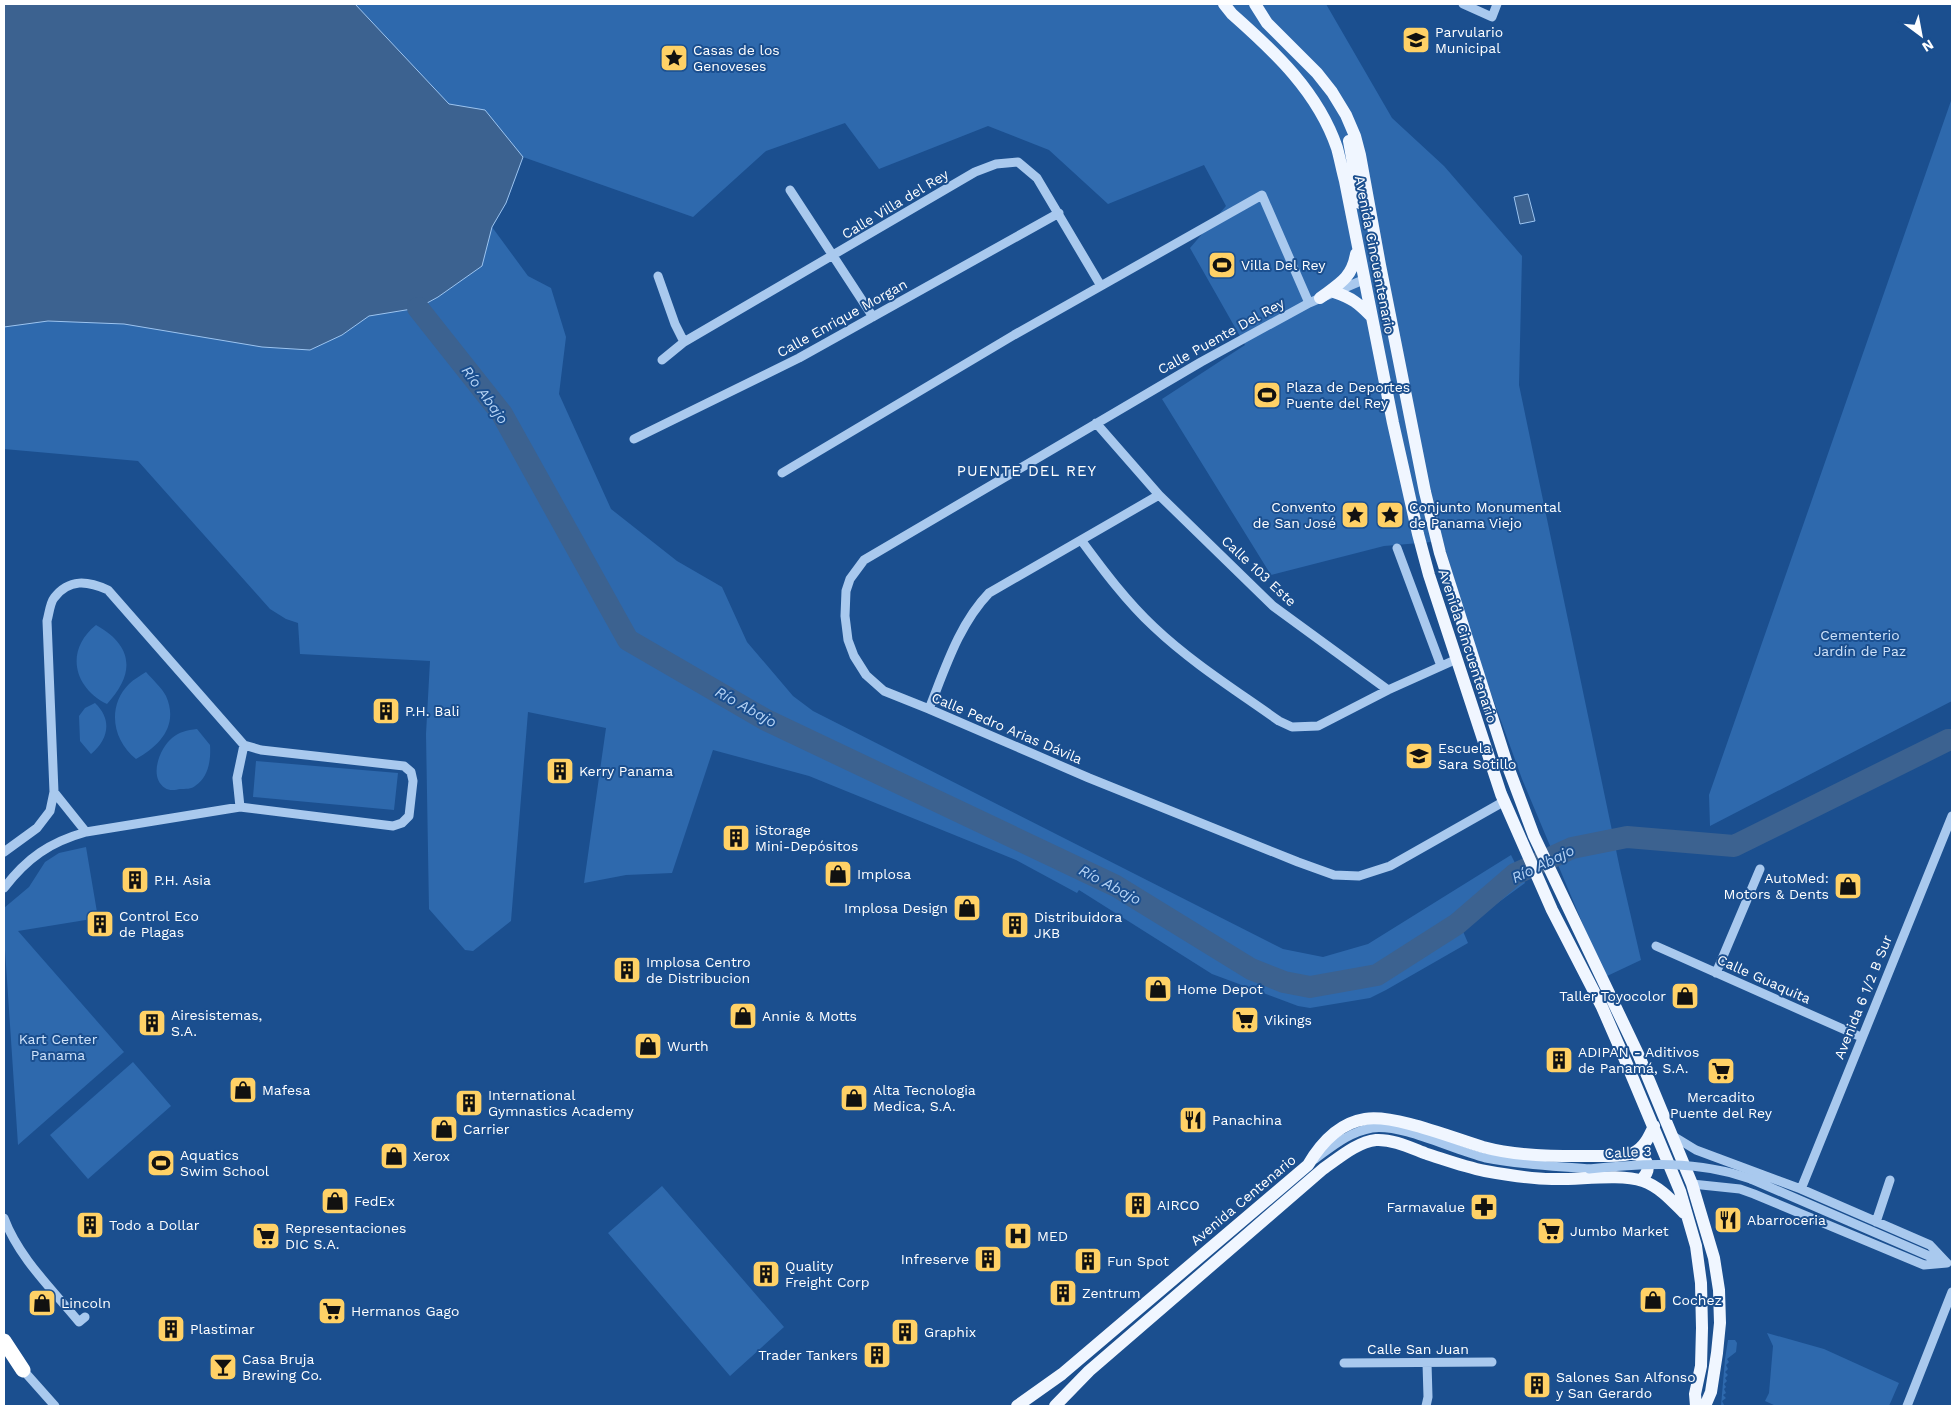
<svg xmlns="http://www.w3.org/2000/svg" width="1956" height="1410" viewBox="0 0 1956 1410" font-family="'Work Sans',sans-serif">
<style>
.green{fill:#2e69ad}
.water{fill:#3c6290;stroke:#9cc4f0}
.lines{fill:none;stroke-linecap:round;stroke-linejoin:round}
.river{stroke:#3c6290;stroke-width:22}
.minor{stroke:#a9c9ee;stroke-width:9}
.major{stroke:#f0f6ff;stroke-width:12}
.highway{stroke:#fff;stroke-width:15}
.minor-bridge{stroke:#a9c9ee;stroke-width:9}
.labels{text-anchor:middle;stroke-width:4;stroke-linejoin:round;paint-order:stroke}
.poi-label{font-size:14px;fill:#fff;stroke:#1b4f8f;text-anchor:start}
.street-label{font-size:14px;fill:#fff;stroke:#1b4f8f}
.park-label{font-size:14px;fill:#cfe3fa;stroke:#1b4f8f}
.water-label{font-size:15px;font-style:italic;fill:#b5d3f5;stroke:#1b4f8f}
.neighbourhood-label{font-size:15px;letter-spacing:1px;fill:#fff;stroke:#1b4f8f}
</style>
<rect width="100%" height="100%" fill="#1b4f8f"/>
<path class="green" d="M17,4H1326L1392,118L1444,166L1522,256L1519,385L1620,869L1641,960L1605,977L1522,779L1475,649L1443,541L1384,546L1271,575L1162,399L1245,345L1190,248L1226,206L1204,165L1108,204L1049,150L988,126L879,169L845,123L766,151L693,217L523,157L506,203L492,227L528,276L551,288L566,337L559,394L611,509L677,561L722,587L747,642L793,696L813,711L1283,949L1323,957L1368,944L1511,855L1525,883L1462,929L1468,943L1386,990L1370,998L1310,1008L1298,1006L1212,974L1079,890L1077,893L1016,860L809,776L713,750L672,873L626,875L584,883L606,728L528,712L511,921L473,951L465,950L429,909L426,734L430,661L300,654L298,623L286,619L270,609L138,461L4,449V29L418,308L438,297Z
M1952,98V701L1710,826L1709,795Z
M96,625C134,646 135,674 107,704C73,687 65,650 96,625Z
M146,672C152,679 162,688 166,696C179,725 160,746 136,759C112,740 107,706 129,684C134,679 140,676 146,672Z
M95,703C113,720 108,740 91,754L80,741L79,716L85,708Z
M197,729L210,745C211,759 209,777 195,786C192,789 185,789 180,789C176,790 169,791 165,788C148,777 160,748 172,738C179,732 187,730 197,729Z
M256,761L398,773L394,810L253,797Z
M86,847L98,918L18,931L124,1052L18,1145L4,935V908L29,887L45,862L59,853Z
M133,1062L171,1106L88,1179L50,1135Z
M662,1186L784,1327L730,1376L608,1233Z
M1767,1333L1824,1349L1899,1383L1889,1406H1776L1765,1401L1769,1393L1773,1346Z
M1728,1340H1735L1737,1343L1736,1352L1727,1359L1729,1362L1726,1365L1728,1369L1725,1372L1728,1375L1725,1378L1727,1381L1724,1384L1726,1387L1724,1389L1726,1393L1723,1395L1726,1398L1722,1401L1724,1405L1721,1406L1725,1359Z"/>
<path class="water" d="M4,4H355L449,104L485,110L523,157L506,203L492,227L482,266L438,297L418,308L369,316L342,335L310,350L262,347L124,324L48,321L4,327Z
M1528,194L1535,221L1520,224L1514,197Z"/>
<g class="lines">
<path class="river" d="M418,308L502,414L628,640L766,720L1116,886L1251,969L1284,982L1310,987L1377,975L1457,924L1515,874L1572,848L1627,837L1734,846L1948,740H1952"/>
<path class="minor" d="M1463,4L1492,17L1497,4
M790,190L873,317
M658,276L675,324L684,342
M1363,280L1309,303L1201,362L864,560L850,579L846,591L845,616L848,640L854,656L866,675L884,691L929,709L1089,778L1298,862L1334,875L1359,876L1390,866L1503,802
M662,360L684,342L975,172L996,164L1018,162L1037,178L1101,286
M1096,423L1159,495L1273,606L1388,690L1457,659
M634,439L799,358L1059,213
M782,473L1014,335L1262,195L1309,303
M1081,540C1103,570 1127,602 1154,627C1192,663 1237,691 1279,721L1292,727L1318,726L1388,690
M1397,548L1441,666
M929,709C945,669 959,624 989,593L1159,495
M54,792L86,832
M240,807L237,778L244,745
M4,852L37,828L50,811L54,792L47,621C49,614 50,603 54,598C69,578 88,581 108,590L244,745L261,750L404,766L411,772L413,781L409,816L402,823L393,826L240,807L86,832C50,842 27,858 4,888
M1656,946L1861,1037
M1716,973L1760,869
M1673,1136L1696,1150L1801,1189L1930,1245L1947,1263
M1315,1159C1333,1146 1349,1132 1372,1128C1404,1124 1452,1150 1486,1158C1520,1165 1554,1166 1589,1169
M1751,1179L1943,1262
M1692,1184L1740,1189L1754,1194L1924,1265L1947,1263
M1801,1189L1952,816
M4,1218C19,1258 52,1289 79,1322L85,1317
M1876,1222L1890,1180
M1344,1363L1492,1362
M23,1370L55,1406
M1426,1406L1428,1397L1427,1363
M1907,1406L1952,1292"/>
<path class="major" d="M1224,4L1232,14C1275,52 1318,92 1337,148C1340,159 1342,170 1345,181L1393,423L1418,534L1429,575L1501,794L1552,910L1602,1007L1626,1062L1680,1191L1696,1246L1701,1283L1702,1328L1701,1366L1695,1394L1696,1406
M1255,4L1267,23L1317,73L1332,92L1346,115L1355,136L1360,155L1380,265L1425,492L1440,553L1507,764L1534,836L1639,1056L1692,1184L1714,1258L1719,1290L1720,1323L1717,1353L1711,1392L1705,1406
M1349,141L1360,203
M1334,292C1352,298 1358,303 1371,316
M1320,298C1339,284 1352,278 1356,254
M1632,1154C1648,1155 1653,1169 1641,1180
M1017,1406L1062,1374L1308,1165C1321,1143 1339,1123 1365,1119C1394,1114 1453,1138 1483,1147C1520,1157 1561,1156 1600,1156C1609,1156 1625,1157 1633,1153C1644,1148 1649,1137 1654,1126
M1055,1406L1089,1371L1323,1169C1339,1158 1357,1142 1376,1140C1393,1139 1411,1148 1427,1154C1446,1160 1465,1167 1485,1171C1507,1175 1530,1179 1552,1179C1579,1180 1619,1173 1643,1181C1660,1187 1672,1201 1684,1213"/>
<path class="highway" d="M4,1341L23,1370"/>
<path class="minor-bridge" d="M1589,1169C1643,1163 1698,1160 1751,1179"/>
</g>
<defs>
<symbol id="school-square" viewBox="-11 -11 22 22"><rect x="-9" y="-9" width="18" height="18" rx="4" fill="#ffd166" stroke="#1b4f8f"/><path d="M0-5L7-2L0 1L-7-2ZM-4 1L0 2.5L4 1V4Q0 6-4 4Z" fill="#111"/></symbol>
<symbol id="sight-square" viewBox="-11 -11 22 22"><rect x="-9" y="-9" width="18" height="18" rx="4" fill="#ffd166" stroke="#1b4f8f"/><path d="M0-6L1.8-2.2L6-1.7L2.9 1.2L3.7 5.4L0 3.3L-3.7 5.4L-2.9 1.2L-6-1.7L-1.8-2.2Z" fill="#111"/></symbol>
<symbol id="stadium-square" viewBox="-11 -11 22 22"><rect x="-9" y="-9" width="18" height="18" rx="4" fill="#ffd166" stroke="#1b4f8f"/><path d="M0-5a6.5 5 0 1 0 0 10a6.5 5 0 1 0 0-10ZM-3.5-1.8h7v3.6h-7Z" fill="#111"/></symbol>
<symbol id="building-square" viewBox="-11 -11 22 22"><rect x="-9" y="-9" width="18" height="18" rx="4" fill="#ffd166" stroke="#1b4f8f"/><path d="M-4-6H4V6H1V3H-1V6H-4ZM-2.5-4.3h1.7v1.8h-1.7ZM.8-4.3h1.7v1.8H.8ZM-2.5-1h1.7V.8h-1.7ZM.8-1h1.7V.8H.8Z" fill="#111"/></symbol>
<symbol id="shop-square" viewBox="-11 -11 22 22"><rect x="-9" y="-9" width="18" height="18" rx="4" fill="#ffd166" stroke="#1b4f8f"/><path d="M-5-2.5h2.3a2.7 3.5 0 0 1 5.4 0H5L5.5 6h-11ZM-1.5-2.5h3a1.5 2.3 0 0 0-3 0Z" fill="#111"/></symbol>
<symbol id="supermarket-square" viewBox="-11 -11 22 22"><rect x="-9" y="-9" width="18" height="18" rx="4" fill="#ffd166" stroke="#1b4f8f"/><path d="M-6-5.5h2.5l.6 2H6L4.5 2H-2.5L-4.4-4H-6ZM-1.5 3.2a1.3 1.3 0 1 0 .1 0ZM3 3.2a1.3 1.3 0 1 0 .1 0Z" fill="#111"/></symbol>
<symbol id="restaurant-square" viewBox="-11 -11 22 22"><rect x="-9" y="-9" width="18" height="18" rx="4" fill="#ffd166" stroke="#1b4f8f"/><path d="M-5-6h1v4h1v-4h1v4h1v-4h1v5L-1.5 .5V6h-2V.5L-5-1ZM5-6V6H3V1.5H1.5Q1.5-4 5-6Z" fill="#111"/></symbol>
<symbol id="pharmacy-square" viewBox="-11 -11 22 22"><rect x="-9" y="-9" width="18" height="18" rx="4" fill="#ffd166" stroke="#1b4f8f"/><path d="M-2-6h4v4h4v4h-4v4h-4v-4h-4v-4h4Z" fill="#111"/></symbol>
<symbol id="hospital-square" viewBox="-11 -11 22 22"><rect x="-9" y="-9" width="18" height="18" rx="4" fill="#ffd166" stroke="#1b4f8f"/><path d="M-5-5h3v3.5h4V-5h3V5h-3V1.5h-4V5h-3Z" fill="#111"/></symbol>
<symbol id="bar-square" viewBox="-11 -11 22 22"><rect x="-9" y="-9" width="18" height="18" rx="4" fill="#ffd166" stroke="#1b4f8f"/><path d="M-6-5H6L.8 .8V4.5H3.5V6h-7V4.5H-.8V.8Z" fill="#111"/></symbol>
</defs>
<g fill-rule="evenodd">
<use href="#school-square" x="1400" y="24" width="32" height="32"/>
<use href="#sight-square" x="658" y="42" width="32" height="32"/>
<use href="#stadium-square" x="1206" y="249" width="32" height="32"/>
<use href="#stadium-square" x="1251" y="379" width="32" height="32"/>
<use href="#sight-square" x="1339" y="499" width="32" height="32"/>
<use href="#sight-square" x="1374" y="499" width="32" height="32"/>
<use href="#building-square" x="370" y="695" width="32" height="32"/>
<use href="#school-square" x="1403" y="740" width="32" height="32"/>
<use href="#building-square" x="544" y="755" width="32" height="32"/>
<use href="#building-square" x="720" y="822" width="32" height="32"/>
<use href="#shop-square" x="822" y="858" width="32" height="32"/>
<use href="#building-square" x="119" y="864" width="32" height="32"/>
<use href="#shop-square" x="1832" y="870" width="32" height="32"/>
<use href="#shop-square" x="951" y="892" width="32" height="32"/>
<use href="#building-square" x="84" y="908" width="32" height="32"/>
<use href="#building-square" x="999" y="909" width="32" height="32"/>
<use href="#building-square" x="611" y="954" width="32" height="32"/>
<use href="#shop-square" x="1142" y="973" width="32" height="32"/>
<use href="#shop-square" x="1669" y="980" width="32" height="32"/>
<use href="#shop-square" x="727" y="1000" width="32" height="32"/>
<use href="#supermarket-square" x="1229" y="1004" width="32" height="32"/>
<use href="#building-square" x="136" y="1007" width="32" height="32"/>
<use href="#shop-square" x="632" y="1030" width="32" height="32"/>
<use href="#building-square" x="1543" y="1044" width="32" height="32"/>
<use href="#supermarket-square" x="1705" y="1055" width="32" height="32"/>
<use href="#shop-square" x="227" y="1074" width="32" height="32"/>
<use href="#shop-square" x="838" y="1082" width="32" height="32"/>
<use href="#building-square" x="453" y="1087" width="32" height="32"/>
<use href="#restaurant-square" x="1177" y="1104" width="32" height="32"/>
<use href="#shop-square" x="428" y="1113" width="32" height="32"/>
<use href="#shop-square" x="378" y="1140" width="32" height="32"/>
<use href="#stadium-square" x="145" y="1147" width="32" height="32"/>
<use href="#shop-square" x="319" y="1185" width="32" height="32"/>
<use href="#building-square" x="1122" y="1189" width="32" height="32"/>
<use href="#pharmacy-square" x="1468" y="1191" width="32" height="32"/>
<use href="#restaurant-square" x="1712" y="1204" width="32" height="32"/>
<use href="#building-square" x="74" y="1209" width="32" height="32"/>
<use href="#supermarket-square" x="1535" y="1215" width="32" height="32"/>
<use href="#supermarket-square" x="250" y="1220" width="32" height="32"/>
<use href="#hospital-square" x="1002" y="1220" width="32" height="32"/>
<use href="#building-square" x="972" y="1243" width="32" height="32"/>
<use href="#building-square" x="1072" y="1245" width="32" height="32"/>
<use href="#building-square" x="750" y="1258" width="32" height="32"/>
<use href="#building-square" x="1047" y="1277" width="32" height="32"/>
<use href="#shop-square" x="1637" y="1284" width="32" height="32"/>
<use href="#shop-square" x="26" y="1287" width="32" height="32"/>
<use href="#supermarket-square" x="316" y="1295" width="32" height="32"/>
<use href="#building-square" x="155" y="1313" width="32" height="32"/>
<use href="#building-square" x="889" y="1316" width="32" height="32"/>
<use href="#building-square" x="861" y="1339" width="32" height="32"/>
<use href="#bar-square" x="207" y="1351" width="32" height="32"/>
<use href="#building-square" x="1521" y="1369" width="32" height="32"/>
</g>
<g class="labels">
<g class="poi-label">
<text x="1435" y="37">Parvulario<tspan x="1435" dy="16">Municipal</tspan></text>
<text x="693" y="55">Casas de los<tspan x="693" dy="16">Genoveses</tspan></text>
<text x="1241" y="270">Villa Del Rey</text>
<text x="1286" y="392">Plaza de Deportes<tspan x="1286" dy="16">Puente del Rey</tspan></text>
<text x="1336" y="512" text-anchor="end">Convento<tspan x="1336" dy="16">de San José</tspan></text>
<text x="1409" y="512">Conjunto Monumental<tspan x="1409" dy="16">de Panama Viejo</tspan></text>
<text x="405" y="716">P.H. Bali</text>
<text x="1438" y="753">Escuela<tspan x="1438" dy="16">Sara Sotillo</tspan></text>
<text x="579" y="776">Kerry Panama</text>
<text x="755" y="835">iStorage<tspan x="755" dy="16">Mini-Depósitos</tspan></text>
<text x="857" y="879">Implosa</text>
<text x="1829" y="883" text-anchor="end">AutoMed:<tspan x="1829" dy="16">Motors &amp; Dents</tspan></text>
<text x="154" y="885">P.H. Asia</text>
<text x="948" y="913" text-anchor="end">Implosa Design</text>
<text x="119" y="921">Control Eco<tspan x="119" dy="16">de Plagas</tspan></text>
<text x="1034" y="922">Distribuidora<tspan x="1034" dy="16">JKB</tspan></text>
<text x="646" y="967">Implosa Centro<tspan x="646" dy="16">de Distribucion</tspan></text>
<text x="1177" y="994">Home Depot</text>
<text x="1666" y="1001" text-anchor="end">Taller Toyocolor</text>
<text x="171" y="1020">Airesistemas,<tspan x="171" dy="16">S.A.</tspan></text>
<text x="762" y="1021">Annie &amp; Motts</text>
<text x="1264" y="1025">Vikings</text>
<text x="667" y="1051">Wurth</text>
<text x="1578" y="1057">ADIPAN - Aditivos<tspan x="1578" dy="16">de Panamá, S.A.</tspan></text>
<text x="262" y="1095">Mafesa</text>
<text x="873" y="1095">Alta Tecnologia<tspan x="873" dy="16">Medica, S.A.</tspan></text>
<text x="488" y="1100">International<tspan x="488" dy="16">Gymnastics Academy</tspan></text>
<text x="1721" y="1102" text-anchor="middle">Mercadito<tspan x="1721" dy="16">Puente del Rey</tspan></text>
<text x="1212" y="1125">Panachina</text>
<text x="463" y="1134">Carrier</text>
<text x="180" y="1160">Aquatics<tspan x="180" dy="16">Swim School</tspan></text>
<text x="413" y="1161">Xerox</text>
<text x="354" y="1206">FedEx</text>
<text x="1157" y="1210">AIRCO</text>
<text x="1465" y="1212" text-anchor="end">Farmavalue</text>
<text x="1747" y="1225">Abarroceria</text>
<text x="109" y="1230">Todo a Dollar</text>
<text x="285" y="1233">Representaciones<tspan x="285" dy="16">DIC S.A.</tspan></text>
<text x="1570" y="1236">Jumbo Market</text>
<text x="1037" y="1241">MED</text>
<text x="969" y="1264" text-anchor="end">Infreserve</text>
<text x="1107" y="1266">Fun Spot</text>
<text x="785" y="1271">Quality<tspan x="785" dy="16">Freight Corp</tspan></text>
<text x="1082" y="1298">Zentrum</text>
<text x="1672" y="1305">Cochez</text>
<text x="61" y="1308">Lincoln</text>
<text x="351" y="1316">Hermanos Gago</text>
<text x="190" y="1334">Plastimar</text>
<text x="924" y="1337">Graphix</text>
<text x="858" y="1360" text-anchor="end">Trader Tankers</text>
<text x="242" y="1364">Casa Bruja<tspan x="242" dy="16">Brewing Co.</tspan></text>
<text x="1556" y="1382">Salones San Alfonso<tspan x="1556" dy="16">y San Gerardo</tspan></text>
</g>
<g class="street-label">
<text transform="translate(895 204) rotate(-31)" y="5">Calle Villa del Rey</text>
<text transform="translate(1375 255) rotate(79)" y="5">Avenida Cincuentenario</text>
<text transform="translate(842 318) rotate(-29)" y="5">Calle Enrique Morgan</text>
<text transform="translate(1221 336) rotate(-29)" y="5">Calle Puente Del Rey</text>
<text transform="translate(1259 571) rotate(43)" y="5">Calle 103 Este</text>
<text transform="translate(1468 646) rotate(72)" y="5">Avenida Cincuentenario</text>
<text transform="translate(1007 728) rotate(23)" y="5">Calle Pedro Arias Dávila</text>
<text transform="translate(1764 979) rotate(24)" y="5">Calle Guaquita</text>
<text transform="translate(1863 997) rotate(-68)" y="5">Avenida 6 1/2 B Sur</text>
<text transform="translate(1628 1152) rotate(-3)" y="5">Calle 3</text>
<text transform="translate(1243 1200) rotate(-40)" y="5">Avenida Centenario</text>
<text x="1418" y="1354">Calle San Juan</text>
</g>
<g class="park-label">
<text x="1860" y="640">Cementerio<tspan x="1860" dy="16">Jardín de Paz</tspan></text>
<text x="58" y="1044">Kart Center<tspan x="58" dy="16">Panama</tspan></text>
</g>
<g class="water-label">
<text transform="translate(485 395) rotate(54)" y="5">Río Abajo</text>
<text transform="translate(746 707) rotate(29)" y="5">Río Abajo</text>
<text transform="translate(1543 864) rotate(-26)" y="5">Río Abajo</text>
<text transform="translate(1110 885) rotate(28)" y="5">Río Abajo</text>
</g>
<g class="neighbourhood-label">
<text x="1027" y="476">PUENTE DEL REY</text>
</g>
</g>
<rect width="1956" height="1410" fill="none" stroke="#ffffff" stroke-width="10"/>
<g transform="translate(1921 35) rotate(148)" stroke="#1b4f8f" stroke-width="4" paint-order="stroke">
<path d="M0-4L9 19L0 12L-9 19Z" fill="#ffffff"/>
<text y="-8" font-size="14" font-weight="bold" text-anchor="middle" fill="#ffffff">N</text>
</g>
</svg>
